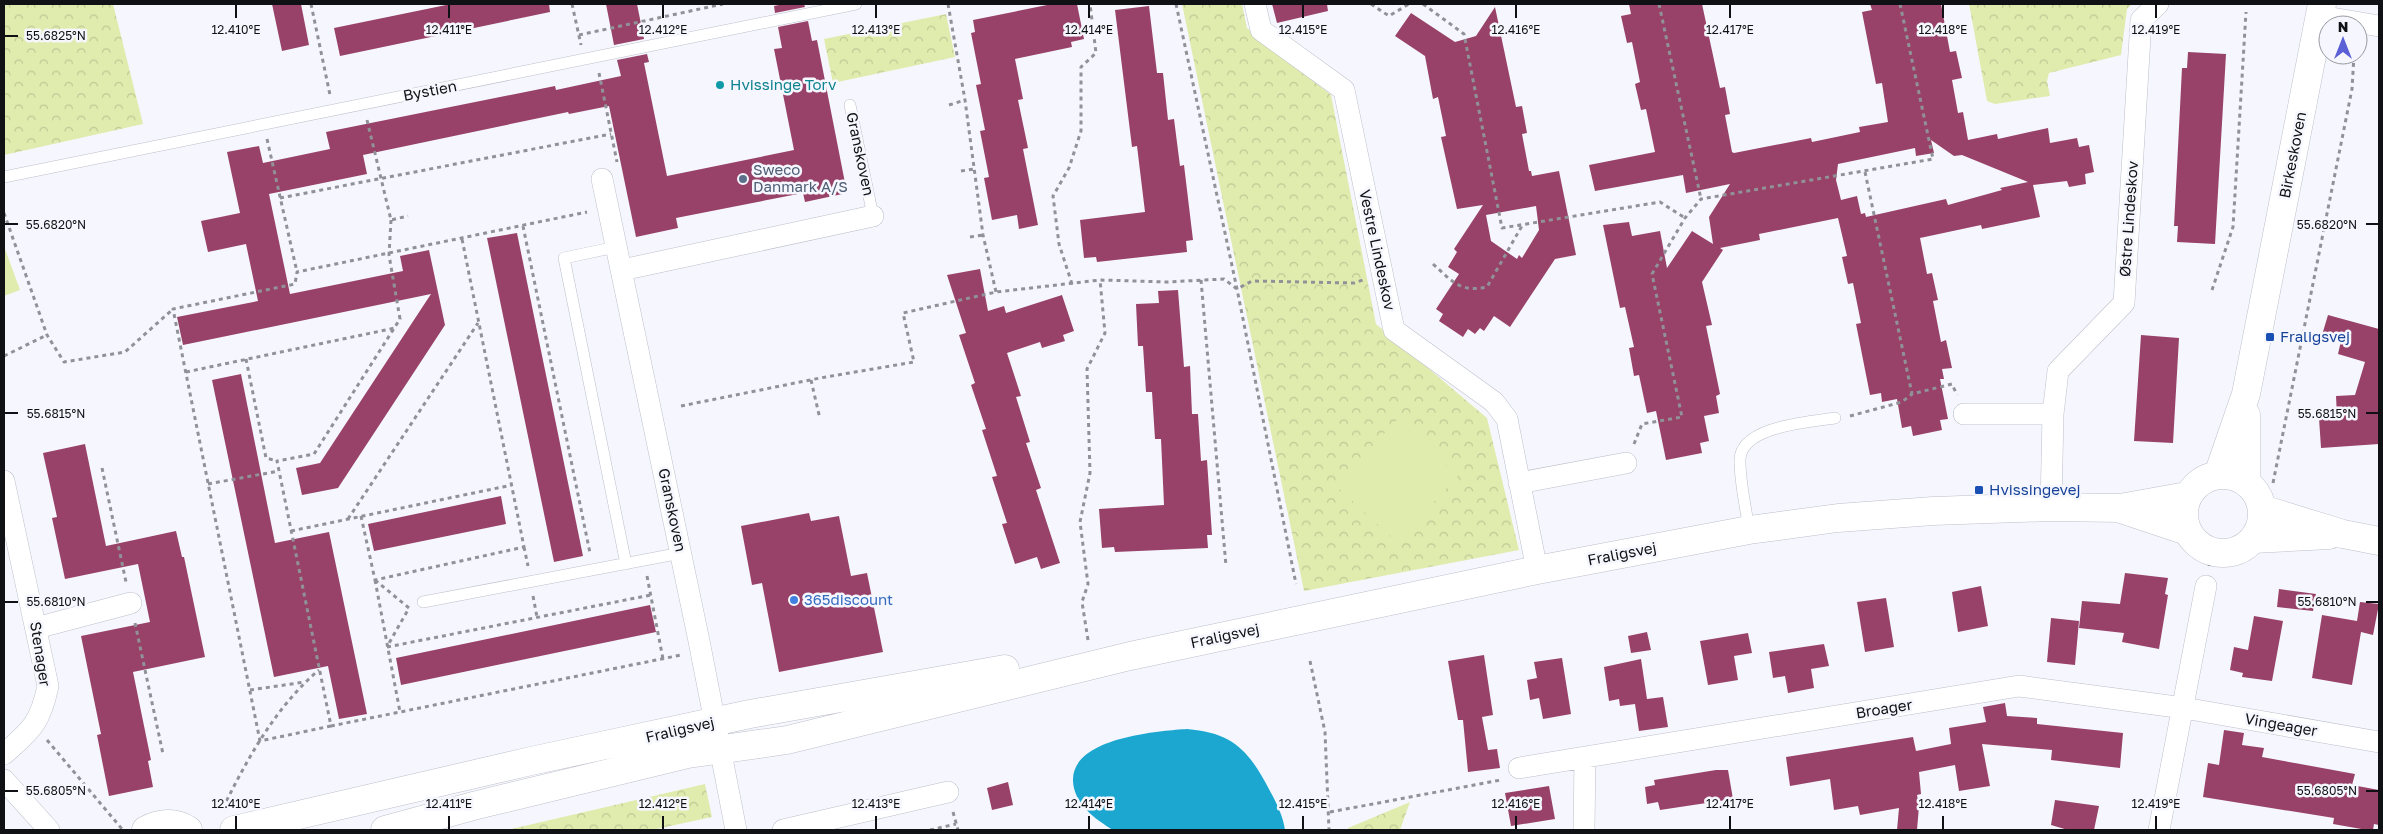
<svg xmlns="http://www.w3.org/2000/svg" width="2383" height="834" viewBox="0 0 2383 834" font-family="'Golos Text',sans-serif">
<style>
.forest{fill:url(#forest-crowns)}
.garden{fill:#e0ebae}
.water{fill:#1ca7d0}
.building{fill:#984269;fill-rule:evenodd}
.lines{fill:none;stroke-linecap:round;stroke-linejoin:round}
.lane-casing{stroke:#bdbfca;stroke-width:12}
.street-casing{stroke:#bdbfca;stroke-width:22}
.secondary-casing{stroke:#bdbfca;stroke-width:29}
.path{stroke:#919298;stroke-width:3;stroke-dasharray:4 4;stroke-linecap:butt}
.lane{stroke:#fff;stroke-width:11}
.street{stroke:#fff;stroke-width:21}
.secondary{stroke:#fff;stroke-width:28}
.ticks{fill:none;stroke:#101114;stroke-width:2}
.culture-dot{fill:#0f9aa8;stroke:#f6f7fe;stroke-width:2}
.service-dot{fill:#5c6f8a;stroke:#f6f7fe;stroke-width:2}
.transit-dot{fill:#1a4fb4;stroke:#f6f7fe;stroke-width:2}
.shop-dot{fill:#3f7fe0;stroke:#f6f7fe;stroke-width:2}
.labels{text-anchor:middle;stroke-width:5;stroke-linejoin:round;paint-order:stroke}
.culture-label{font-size:15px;fill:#0d838f;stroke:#f6f7fe;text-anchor:start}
.street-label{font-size:15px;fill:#101114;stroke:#f6f7fe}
.service-label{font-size:15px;fill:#4e5e75;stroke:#f6f7fe;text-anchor:start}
.transit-label{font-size:15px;fill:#164399;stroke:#f6f7fe;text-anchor:start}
.shop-label{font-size:15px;fill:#366cbe;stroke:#f6f7fe;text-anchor:start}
.ticks-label{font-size:12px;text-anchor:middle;fill:#101114;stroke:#f6f7fe;stroke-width:5;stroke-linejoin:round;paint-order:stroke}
</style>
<defs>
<pattern id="forest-crowns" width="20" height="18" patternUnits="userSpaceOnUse" patternTransform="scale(1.25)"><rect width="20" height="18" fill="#e0ebae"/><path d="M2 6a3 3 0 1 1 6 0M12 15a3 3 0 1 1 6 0" fill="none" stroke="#bfc895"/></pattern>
</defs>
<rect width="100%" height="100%" fill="#f6f7fe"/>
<path class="forest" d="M4,4H113L143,124L4,155Z
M1182,4H1242L1247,28L1331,95L1376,324L1487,418L1519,550L1304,591Z
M1969,4H2132L2127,9L2121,55L2049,73L2047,81L2050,96L1995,104L1987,101Z
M946,14L955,57L833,83L824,39Z
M705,784L712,817L652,830H507Z
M1410,802L1400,830H1348V828Z"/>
<path class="garden" d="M4,246L20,290L4,296Z
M1397,420L1458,476L1397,542L1335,485Z"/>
<path class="water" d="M1187,729C1234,733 1249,751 1270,791C1277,804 1283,816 1285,830H1113C1095,819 1074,804 1073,781C1071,738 1157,731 1187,729Z"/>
<path class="building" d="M272,4H301L309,45L282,51Z
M451,4H549L550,12L340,56L334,28Z
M606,4H637L644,39L614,45Z
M784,4H804L805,7L775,13L774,6Z
M1052,4H1077L1084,39L1071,42L1072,47L1015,59L1023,99L1018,100L1028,148L1023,149L1038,225L1019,229L1017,215L992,220L984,178L989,177L980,131L985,130L976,85L981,84L971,33L975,32L973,20Z
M1272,4H1327L1328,11L1277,23Z
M1629,4H1702L1720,88L1725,87L1730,114L1725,115L1732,152L1734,153L1811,138L1812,142L1860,132L1859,127L1888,122L1882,83L1876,84L1862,12L1872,10L1870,4H1941L1950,52L1956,51L1962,78L1952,80L1958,113L1963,112L1968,140L1997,134L1998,139L2048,128L2050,143L2077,138L2079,147L2089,145L2094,172L2085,174L2086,184L2069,187L2067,181L2033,185L2040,217L1982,229L1981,225L1920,238L1927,274L1932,273L1938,300L1933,301L1941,342L1946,340L1952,368L1942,369L1944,379H1940L1948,419L1940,420L1942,430L1913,436L1911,426L1902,428L1897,399L1882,402L1881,393L1870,395L1856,324L1861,323L1853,283L1848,284L1842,257L1847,256L1838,218L1759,234L1760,240L1720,248L1723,250L1702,282L1712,325L1706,326L1720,394L1716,396L1719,413L1704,416L1709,441L1700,443L1702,453L1666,460L1656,411L1647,413L1639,375L1634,376L1629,348L1634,347L1625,307L1620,308L1603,225L1629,222L1632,236L1660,231L1667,268L1692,231L1713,244L1709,217L1730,184L1686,193L1683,175L1595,191L1589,165L1655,152L1646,109L1641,110L1635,84L1640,82L1632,42L1627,43L1621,16L1631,14ZM1931,140L1954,156L1962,155L2028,182L2000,188L2002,190L1948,205L1946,199L1866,217L1865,213L1861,214L1857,196L1841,200L1836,180L1838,164L1915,148L1916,156L1934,153Z
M1149,6L1157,73H1163L1168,120L1174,119L1180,166L1184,165L1193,240L1186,241L1187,252L1097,262L1096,257L1084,258L1080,220L1145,212L1137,146L1132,147L1115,10Z
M1495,7L1516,107L1522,106L1527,133L1522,134L1529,171H1531L1532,176L1559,171L1576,255L1555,259L1510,327L1494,316L1484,331L1480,328L1475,334L1468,329L1463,337L1439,321L1443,314L1436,309L1459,274L1448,267L1457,252L1454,249L1483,205L1457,209L1441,137L1446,136L1438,97L1433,99L1425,56L1395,36L1411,13L1455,42L1476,36ZM1536,206L1539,230L1522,258L1519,255L1517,259L1491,241L1486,215Z
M808,21L812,41L817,40L847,193L805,202L803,193L676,218L678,228L636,237L609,106L569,114L568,112L363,155L367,174L269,194L290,294L403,271L400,256L429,250L445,325L338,488L302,495L296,468L320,463L431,294L183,345L177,317L258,301L246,244L208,252L201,221L240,213L227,152L259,146L263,163L330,149L326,132L555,86L556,90L621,76L617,60L647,54L649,62L644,63L667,176L794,150L774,49L782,48L778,27Z
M2188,52L2226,54L2215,244L2177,242L2178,226H2174L2182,68H2187Z
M517,233L583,556L554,562L487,238Z
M980,269L988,311L1004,306L1006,313L1062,295L1074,331L1063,335L1065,341L1042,348L1040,342L1007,353L1021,396L1016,397L1030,442L1026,443L1041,488L1036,490L1060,563L1041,569L1037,557L1015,564L1002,524L1007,523L992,477L997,476L982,430L986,429L971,385L975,383L959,335L966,333L947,275Z
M1178,290L1184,367L1190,366L1192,414H1198L1201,461L1207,460L1212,535H1207L1208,548L1115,552L1114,547L1102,548L1099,509L1164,505L1161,439H1155L1152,392H1146L1143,346H1138L1136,304L1159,303L1158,291Z
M2328,315L2379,329V444L2321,448L2319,418L2337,417L2336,396L2355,395L2365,362L2338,354L2341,341L2322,335Z
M2141,335L2179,338L2173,443L2134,441Z
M241,374L275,543L329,532L367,714L339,719L328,666L274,677L212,380Z
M85,444L106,546L176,531L182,557H184L205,657L133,672L151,760L148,761L153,787L109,796L97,735L101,734L81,636L150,622L138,564L65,579L52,518L57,517L43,453Z
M501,496L506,524L374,551L368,524Z
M809,513L811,521L839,516L851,576L867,573L883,652L779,672L762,583L752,585L741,526Z
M2125,573L2168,578L2165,594L2168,595L2159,649L2122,642L2124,633L2079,628L2082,601L2120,604Z
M1981,586L1988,626L1958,632L1952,592Z
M2279,589L2316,594L2313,611L2277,607Z
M1886,598L1894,647L1865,652L1857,602Z
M2360,602L2379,604L2373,635L2361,632L2352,685L2312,678L2322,615L2357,621Z
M650,605L656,632L401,685L396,658Z
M2254,616L2283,621L2272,681L2242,677L2243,673L2230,670L2234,647L2248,650Z
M2051,618L2079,621L2075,665L2047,662Z
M1647,632L1651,650L1631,653L1628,636Z
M1748,633L1752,653L1734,656L1738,680L1708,685L1700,641Z
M1824,644L1829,666L1811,669L1814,688L1788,693L1785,676L1773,678L1769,652Z
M1484,655L1493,715L1482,717L1488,750L1497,749L1500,768L1468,772L1463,720H1458L1448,661Z
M1562,658L1571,714L1543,719L1539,698L1530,700L1527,680L1537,678L1534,662Z
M1641,659L1647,699L1663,697L1668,727L1639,731L1635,704L1620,706L1619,699L1609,701L1604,667Z
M2005,703L2007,716L2037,718V724L2123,733L2120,768L2051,760L2052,750L1982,744L1990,786L1959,791L1955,765L1919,772L1921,794L1917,795L1919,806L1917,830H1897L1899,808L1860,815L1858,806L1834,810L1830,779L1790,786L1786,757L1913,737L1916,751L1951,744L1949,728L1986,722L1983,707Z
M2224,730L2244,733L2242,745L2264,748L2262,757L2355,774L2352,785L2379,790V825L2374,824L2373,830H2367L2333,824L2334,818L2203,797L2208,763L2219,765Z
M1716,770H1728L1733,799L1660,810L1658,802L1647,804L1645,787L1655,785L1654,780Z
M1008,782L1013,805L992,810L987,788Z
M1549,786L1555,819L1511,826L1505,793Z
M2055,800L2099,806L2094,830H2068L2051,825Z"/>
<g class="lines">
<defs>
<path id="lane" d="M850,105L873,216
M4,177L856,4
M616,247L564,258L626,564
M1749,530C1746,508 1740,484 1740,461C1739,426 1810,422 1835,418
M423,602L681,553"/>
<path id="street" d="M1255,4L1261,30L1344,90L1394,330L1494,402L1507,419L1537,570
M2320,16L2379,26
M602,179L699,641L736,830
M622,270L873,216
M1964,414H2053
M4,481L48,686C40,724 31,730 4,754
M1519,483L1626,463
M2051,507L2053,414L2058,371L2124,303L2141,20L2158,4
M36,628L131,603
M1519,768L2019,686L2184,708L2379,742
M4,780L49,830
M783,830L948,792
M1584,830L1585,757
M2159,830L2206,586"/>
<path id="secondary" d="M2184 514a39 39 0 1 1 78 0a39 39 0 1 1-78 0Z
M2218,475L2246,394L2322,4
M2246,482V415
M2262,509L2343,534L2379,541
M2124,510L2187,531
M2253,539L2329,535
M146,830C159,823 175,821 188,830
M234,830L531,761L750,714L1005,669
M385,830L477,805L688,754L787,740L1130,656L1537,570L1749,530L1838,518L1933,511L2051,507L2120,508L2187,496"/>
</defs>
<use href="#lane" class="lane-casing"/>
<use href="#street" class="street-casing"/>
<use href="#secondary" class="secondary-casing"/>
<path class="path" d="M311,4L330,95
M572,4L581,45
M948,4L965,100L983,235L996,292
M1176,4L1237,289L1296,584
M1371,4L1389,16L1409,4
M1423,4L1464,34L1502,228L1660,202L1685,218
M1659,4L1701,199
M579,35L723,4
M599,73L617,162
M949,105L965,100
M367,120L391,220L408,216
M267,139L297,272
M961,171L974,169
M1865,172L1912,394L1952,384L1957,395
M280,198L611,134
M4,213L47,335L64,362L125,352L173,309
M391,220L389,255L400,319L314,454L277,461L331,726L681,655
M523,226L590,553
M970,237L983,235
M1433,264C1452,281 1460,293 1487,287L1523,224
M1201,280L1226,566
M1072,284L1059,244L1053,196L1069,168L1081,131V67L1096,53L1090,4
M2212,290L2233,227L2246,12
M4,356L47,335
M246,359L266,458L277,461
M186,372L395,328
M811,380L820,419
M681,406L820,378L914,362L903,313L996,292L1100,280
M1850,416L1902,402L1912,394
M1634,444L1642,424L1682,417L1652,274L1685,218L1701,199L1933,159L1900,4
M102,468L126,582
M2273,483L2352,89L2354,55
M208,484L279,471
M361,516L375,580L524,547L462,239
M348,519L478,323
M291,531L512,485
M524,547L528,566
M2209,566L2212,552
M647,576L663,659
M375,580L400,712
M375,580L409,608L388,645
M533,596L537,617
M135,623L163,754
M1088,640L1082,602L1088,584L1080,522L1090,473L1087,369L1105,333L1100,280L1167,282L1224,279L1237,289L1252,281L1354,283L1363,280
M387,647L651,595
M1310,661L1325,732L1329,830
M250,690L305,682
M331,726L260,741L173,309L295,284L297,272L587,212
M47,740L122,829
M223,808C247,759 277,705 319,670
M953,812L958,830
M1330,812L1501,780
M930,830L956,824"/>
<use href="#lane" class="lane"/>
<use href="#street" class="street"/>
<use href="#secondary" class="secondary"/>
</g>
<path class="ticks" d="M236,5V18M449,5V18M663,5V18M876,5V18M1089,5V18M1303,5V18M1516,5V18M1730,5V18M1943,5V18M2156,5V18M5,36H18M5,224H18M2366,224H2378M5,413H18M2366,413H2378M5,602H18M2366,602H2378M5,791H18M2366,791H2378M236,816V829M449,816V829M663,816V829M876,816V829M1089,816V829M1303,816V829M1516,816V829M1730,816V829M1943,816V829M2156,816V829"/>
<circle class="culture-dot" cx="720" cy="85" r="5"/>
<circle class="service-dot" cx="743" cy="179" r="5"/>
<g class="transit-dot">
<rect x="2265" y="332" width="10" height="10" rx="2.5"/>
<rect x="1974" y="485" width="10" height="10" rx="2.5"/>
</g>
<circle class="shop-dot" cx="794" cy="600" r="5"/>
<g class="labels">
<g class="culture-label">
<text x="730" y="90">Hvissinge Torv</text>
</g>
<g class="street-label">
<text transform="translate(430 91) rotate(-11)" y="5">Bystien</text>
<text transform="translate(860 154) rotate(78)" y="5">Granskoven</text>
<text transform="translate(2293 155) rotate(-79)" y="5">Birkeskoven</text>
<text transform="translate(2129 219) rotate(-86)" y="5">Østre Lindeskov</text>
<text transform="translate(1377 250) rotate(78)" y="5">Vestre Lindeskov</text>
<text transform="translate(672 510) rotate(78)" y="5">Granskoven</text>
<text transform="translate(1622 554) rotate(-11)" y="5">Fraligsvej</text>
<text transform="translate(1225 636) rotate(-12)" y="5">Fraligsvej</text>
<text transform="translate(40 654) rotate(81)" y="5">Stenager</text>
<text transform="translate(1884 709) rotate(-9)" y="5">Broager</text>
<text transform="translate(2281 725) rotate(10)" y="5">Vingeager</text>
<text transform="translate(680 730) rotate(-13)" y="5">Fraligsvej</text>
</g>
<g class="service-label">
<text x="753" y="175">Sweco<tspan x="753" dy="17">Danmark A/S</tspan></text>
</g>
<g class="transit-label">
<text x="2280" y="342">Fraligsvej</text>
<text x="1989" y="495">Hvissingevej</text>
</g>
<g class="shop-label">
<text x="804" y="605">365discount</text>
</g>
</g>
<g class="ticks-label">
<text x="236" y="34">12.410°E</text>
<text x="449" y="34">12.411°E</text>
<text x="663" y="34">12.412°E</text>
<text x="876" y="34">12.413°E</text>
<text x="1089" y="34">12.414°E</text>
<text x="1303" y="34">12.415°E</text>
<text x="1516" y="34">12.416°E</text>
<text x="1730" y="34">12.417°E</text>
<text x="1943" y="34">12.418°E</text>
<text x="2156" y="34">12.419°E</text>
<text x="56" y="40">55.6825°N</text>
<text x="56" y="229">55.6820°N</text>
<text x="2327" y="229">55.6820°N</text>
<text x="56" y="418">55.6815°N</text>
<text x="2327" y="418">55.6815°N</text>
<text x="56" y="606">55.6810°N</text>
<text x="2327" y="606">55.6810°N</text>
<text x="56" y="795">55.6805°N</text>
<text x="2327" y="795">55.6805°N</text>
<text x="236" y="808">12.410°E</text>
<text x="449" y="808">12.411°E</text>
<text x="663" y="808">12.412°E</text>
<text x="876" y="808">12.413°E</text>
<text x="1089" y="808">12.414°E</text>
<text x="1303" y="808">12.415°E</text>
<text x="1516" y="808">12.416°E</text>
<text x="1730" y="808">12.417°E</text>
<text x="1943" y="808">12.418°E</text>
<text x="2156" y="808">12.419°E</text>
</g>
<rect width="2383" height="834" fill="none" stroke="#101114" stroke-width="10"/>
<g transform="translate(2343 40)"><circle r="24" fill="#f6f7fe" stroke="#9a9ba0"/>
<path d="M0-4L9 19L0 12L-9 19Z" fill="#5b60d7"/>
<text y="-8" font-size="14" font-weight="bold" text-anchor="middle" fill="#101114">N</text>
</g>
</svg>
